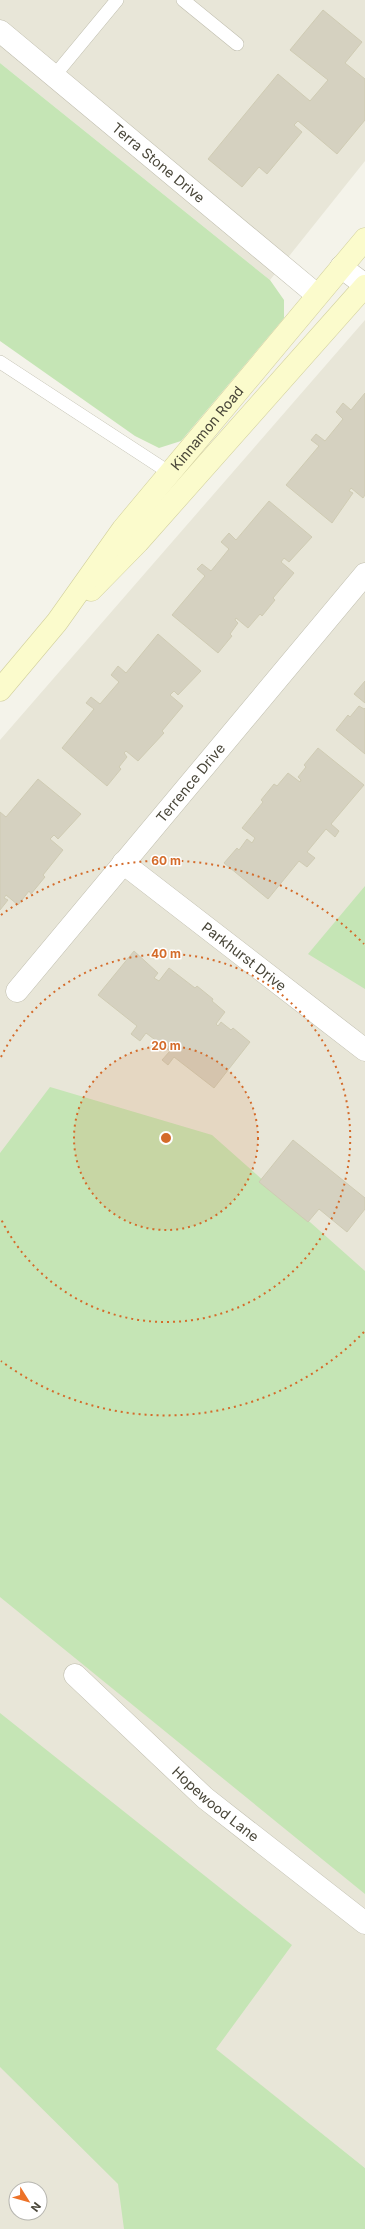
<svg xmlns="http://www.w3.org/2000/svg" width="365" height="2229" viewBox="0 0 365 2229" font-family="Inter,sans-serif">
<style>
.residential{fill:#e8e6d8;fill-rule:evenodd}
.green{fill:#c5e5b5}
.building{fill:#d5d1c0;stroke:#cfcbb3}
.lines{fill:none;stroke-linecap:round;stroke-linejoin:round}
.lane-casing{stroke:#bfbdad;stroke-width:14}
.street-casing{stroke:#bfbdad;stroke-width:23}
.secondary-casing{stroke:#d1cf9c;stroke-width:23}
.lane{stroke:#fff;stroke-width:13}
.street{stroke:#fff;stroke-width:22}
.secondary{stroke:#fbfbcc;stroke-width:22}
.ring{fill:none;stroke:#d46b2a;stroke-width:2;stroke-dasharray:2 4}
.labels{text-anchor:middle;stroke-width:3;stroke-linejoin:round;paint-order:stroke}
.street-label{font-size:14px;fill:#484538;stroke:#fff}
.centre{fill:#d46b2a;stroke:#fff;stroke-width:2}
.ring-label{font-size:12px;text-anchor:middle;font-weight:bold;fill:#d46b2a;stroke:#fff;stroke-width:3;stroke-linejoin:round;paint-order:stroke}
</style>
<rect width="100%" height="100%" fill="#f4f3ea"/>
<path class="residential" d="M0,0H365V161L270,280L0,63Z
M365,320V2168L0,1878V740Z
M0,2057L202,2229H0ZM16,2189H40V2213H16Z"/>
<path class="green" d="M0,63L270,280L284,300V318L181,441L159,448L135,436L0,341Z
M365,886V989L308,954Z
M50,1087L212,1135L365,1271V1894L0,1597V1153Z
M0,1713L292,1945L216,2049L365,2168V2229H124L118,2184L0,2067Z"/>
<path class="building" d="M323,10L362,42L345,63L365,79V120L337,154L298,121L294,125L302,132L267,174L259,167L242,187L208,159L278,74L310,101L328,80L290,50Z
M365,393V495L363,498L351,488L349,491L353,493L332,523L286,485L319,446L311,440L316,434L325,441L343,419L336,412L343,403L351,410Z
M269,501L312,537L289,562L284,558L281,562L294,573L273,598L275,600L262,616L260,614L248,628L236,618L235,620L238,623L230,634L232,636L218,653L172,615L205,576L197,569L202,564L211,571L229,549L221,542L229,533L236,540Z
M158,634L201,671L178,695L174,691L170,695L183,706L162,731L164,733L138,761L126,751L124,753L127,757L119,767L121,769L107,786L62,748L94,709L86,703L91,697L100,704L119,682L111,675L118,666L126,673Z
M365,681V703L354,694Z
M359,706L364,709L365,708V754L336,730L348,715L350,717Z
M318,748L364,785L331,824L339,831L335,837L326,829L307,852L315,858L307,867L299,861L268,899L224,863L237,848L239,850L247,839L252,843L255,838L242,828L263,802L261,800L274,784L277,786L288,773L300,782L301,780L298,777L306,767L304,765Z
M38,779L81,814L58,839L54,835L50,839L63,850L43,875L45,877L31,894L29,891L18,905L6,895L4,898L8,900L0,910V812L6,817Z
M134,951L158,973L154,978L159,981L169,968L195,988L197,986L213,999L212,1001L225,1012L216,1024L218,1026L221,1022L231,1030L233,1028L250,1042L214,1088L174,1057L168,1065L162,1060L170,1051L146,1033L140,1041L131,1034L137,1026L98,995Z
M293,1140L365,1198V1209L347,1232L319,1209L308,1222L259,1182Z"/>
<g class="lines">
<defs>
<path id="lane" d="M183,0L237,44
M55,75L117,0
M0,362L170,473"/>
<g id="street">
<path id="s1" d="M0,31L317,295"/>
<path d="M341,267L365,285"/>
<path id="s2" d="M123,863L365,1050"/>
<path id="s3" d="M17,991L365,574"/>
<path id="s4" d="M75,1675L205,1798L365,1923"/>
</g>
<g id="secondary">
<path d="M91,590L138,542L365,286"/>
<path id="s5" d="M0,690L57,622L123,529L365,239"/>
</g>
</defs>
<use href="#lane" class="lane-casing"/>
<use href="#street" class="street-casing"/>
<use href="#secondary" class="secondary-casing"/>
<use href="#lane" class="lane"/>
<use href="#street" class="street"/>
<use href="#secondary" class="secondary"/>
</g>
<circle cx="166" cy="1138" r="92" fill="#d46b2a" fill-opacity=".12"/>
<g class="ring">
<circle cx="166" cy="1138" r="92"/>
<path d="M1 1057A184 184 0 1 1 1 1219"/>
<path d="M364 1332A277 277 0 0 1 1 1361M1 915A277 277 0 0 1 364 944"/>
</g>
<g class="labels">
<g class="street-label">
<text dy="5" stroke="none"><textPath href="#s1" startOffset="206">Terra Stone Drive</textPath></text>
<text dy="5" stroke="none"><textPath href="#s5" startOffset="334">Kinnamon Road</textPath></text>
<text dy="5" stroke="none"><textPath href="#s3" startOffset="271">Terrence Drive</textPath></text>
<text dy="5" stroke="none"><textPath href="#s2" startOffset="153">Parkhurst Drive</textPath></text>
<text dy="5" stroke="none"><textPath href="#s4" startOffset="191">Hopewood Lane</textPath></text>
</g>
</g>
<circle cx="166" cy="1138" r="6" class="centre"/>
<g class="ring-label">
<text x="166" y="865">60 m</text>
<text x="166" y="958">40 m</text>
<text x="166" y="1050">20 m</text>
</g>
<g transform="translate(28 2201) rotate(127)"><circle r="19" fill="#ffffff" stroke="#b6b5af"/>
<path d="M0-3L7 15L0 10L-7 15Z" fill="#ed7228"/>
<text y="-6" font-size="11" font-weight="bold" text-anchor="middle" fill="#484538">N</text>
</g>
</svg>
